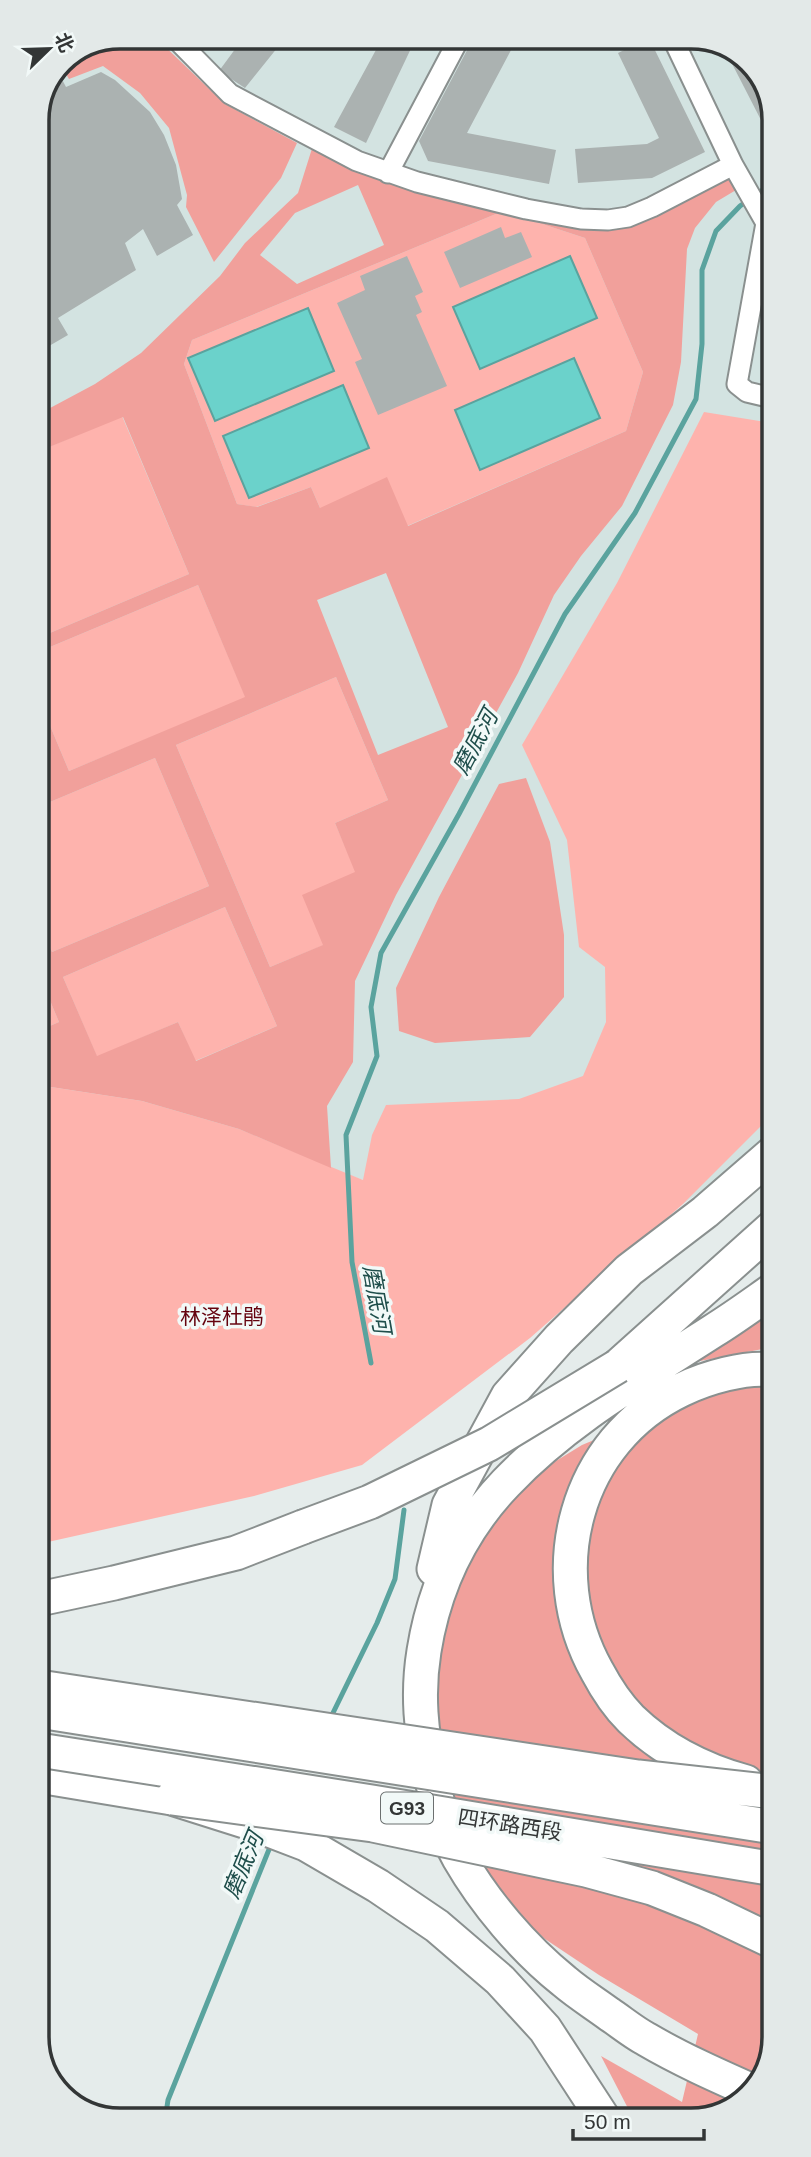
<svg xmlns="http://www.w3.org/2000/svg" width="811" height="2157" viewBox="0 0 811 2157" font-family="Helvetica,'Noto Sans SC',sans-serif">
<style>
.built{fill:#d3e3e1}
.green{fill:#feb3ad}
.forest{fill:#f1a09b;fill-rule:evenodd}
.water{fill:#6bd2cb;stroke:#5aa39e;stroke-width:2}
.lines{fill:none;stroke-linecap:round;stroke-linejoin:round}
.stream{stroke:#5aa39e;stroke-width:5}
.building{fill:#abb2b1}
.street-casing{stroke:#8a908f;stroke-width:23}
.highway-casing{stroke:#8a908f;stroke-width:37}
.street{stroke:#fff;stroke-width:19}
.highway{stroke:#fff;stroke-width:33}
.highway-bridge-casing{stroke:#8a908f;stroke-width:37;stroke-linecap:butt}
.highway-bridge{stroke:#fff;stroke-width:33}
.labels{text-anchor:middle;stroke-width:7;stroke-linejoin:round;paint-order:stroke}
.shield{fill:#f2f9f8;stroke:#6c7070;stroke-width:2}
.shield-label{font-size:19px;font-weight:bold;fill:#333636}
.park-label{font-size:21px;fill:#65030f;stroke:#f2f9f8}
.street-label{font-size:21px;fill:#333636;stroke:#f2f9f8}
.water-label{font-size:23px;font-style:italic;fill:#1f4e4b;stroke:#f2f9f8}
.rim{fill:none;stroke:#333636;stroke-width:3.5}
</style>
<rect width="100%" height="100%" fill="#e5eceb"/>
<path class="built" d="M120,37H697L742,54L771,98L773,1138L771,1141L683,1204L363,1180L142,1101L38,1085L37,115L62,61Z"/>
<path class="green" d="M503,211L585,238L643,372L626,431L407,526L320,508L311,487L256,507L237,504L184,364L192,340Z
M704,412L772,423L773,1114L683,1204L530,1338L362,1465L254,1496L39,1544L38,1085L142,1101L239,1129L363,1180L372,1135L386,1105L519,1099L583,1076L606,1022L605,967L579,947L567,840L522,745L617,583Z
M122,416L189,574L38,638L37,452Z
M198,585L246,698L69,771L38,697V652Z
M336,677L388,800L335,823L356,872L324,945L270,967L176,745Z
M155,758L209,886L52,952L38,919V807Z
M225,907L277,1026L195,1061L178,1022L97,1057L63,977Z
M38,972L59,1022L38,1031Z"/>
<path class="forest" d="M120,37H155L225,104L297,143L281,178L214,262L186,207L187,195L169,128L140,93L103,66L69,79L60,64L62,61Z
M315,139L357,161L608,220L723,170L736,190L716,202L695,228L687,249L681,362L673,405L622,506L581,556L554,595L518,673L396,895L355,981L353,1062L327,1106L331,1168L239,1129L142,1101L38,1085V1031L59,1022L38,972V919L52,952L209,886L155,758L38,807V781L40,780L38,775V697L69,771L245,697L198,585L38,652V638L189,574L123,417L37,452V415L95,384L141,353L220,276L245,243L298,193ZM358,185L384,245L297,284L260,255L295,213ZM503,211L585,238L643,372L626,431L408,526L387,477L320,508L311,487L257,507L237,504L184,364L192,340ZM386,573L448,727L378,755L317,600ZM336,677L388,800L335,823L355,872L302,895L323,945L270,967L176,745ZM225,907L277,1026L196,1061L178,1022L97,1056L63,977Z
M526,778L550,842L564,935V997L530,1037L435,1043L399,1031L396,988L439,897L499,784Z
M773,1312V1347L695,1362Z
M773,1383L774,2029L752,2091L713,2117L633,2118L601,2056L682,2102L698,2034L599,1975L545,1939L514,1911L479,1873L444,1793L430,1673L459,1565L525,1480L582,1445L702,1395L735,1385Z"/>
<path class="water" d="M570,256L597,318L480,369L453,307Z
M308,308L334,371L215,421L188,358Z
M574,358L600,418L480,470L455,410Z
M343,385L369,448L249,498L223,436Z"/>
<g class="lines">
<path class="stream" d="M371,1363L352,1262L346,1135L377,1056L371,1007L381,953L459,814L565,614L635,513L696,399L702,344V270L716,231L740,206L771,184
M330,1719L377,1623L395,1579L404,1510
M165,2120L168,2100L272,1842"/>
</g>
<path class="building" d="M244,37H286L245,88L219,71Z
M383,37L416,38L366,143L334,127Z
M474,37H518L467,133L556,150L549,184L428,161L419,141Z
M601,37H631L607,49Z
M649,38L705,152L652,178L578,183L575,149L647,144L659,138L618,53Z
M724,48L742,54L771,98V120L763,124Z
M57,70L66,87L101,72L115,80L150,112L164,135L176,165L182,199L177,205L193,235L157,256L143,229L125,243L136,270L58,318L68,335L37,353V115Z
M501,227L505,238L521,232L532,257L460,288L444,252Z
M407,256L423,292L415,296L422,312L416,315L447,386L378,415L355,362L362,359L337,303L365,290L360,276Z"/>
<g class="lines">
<defs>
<path id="street" d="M174,37L230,94L357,161L417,182L526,209L581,219L608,220L628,217L652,207L733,165
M672,37L733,165L766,223L737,384L747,392L772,398
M388,173L460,37"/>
<path id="highway" d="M618,1366L773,1227
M434,1569L449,1505L508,1396L559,1339L629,1270L705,1212L773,1153
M39,1599L114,1583L236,1553L303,1527
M39,1776L172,1798L251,1823L306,1844L378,1886L437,1926L500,1980L545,2029L603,2118
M746,1782C703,1770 662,1749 631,1719C617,1705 606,1688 597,1671C541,1571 575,1441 681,1390C705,1378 746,1366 773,1370
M752,2091C716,2075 680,2059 646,2039C633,2032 621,2022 609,2014C594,2003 578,1993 564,1981C523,1948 485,1903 459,1858C445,1833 437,1801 430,1773C421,1732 417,1694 424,1651C434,1588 461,1530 506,1483C566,1420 640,1378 713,1331C734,1318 753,1304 773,1290"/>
</defs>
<use href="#street" class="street-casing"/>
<use href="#highway" class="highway-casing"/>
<use href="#street" class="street"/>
<use href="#highway" class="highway"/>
<defs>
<path id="highway-bridge" d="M303,1527L370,1502L489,1444L618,1366
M39,1687L638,1777L774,1792
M39,1711L774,1827
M39,1750L372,1802L774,1869
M172,1798L373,1825L586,1870L652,1888L707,1910L774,1942"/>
</defs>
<use href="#highway-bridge" class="highway-bridge-casing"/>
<use href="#highway-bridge" class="highway-bridge"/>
</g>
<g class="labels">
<rect class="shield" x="381" y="1792.5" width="52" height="31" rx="5"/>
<g class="shield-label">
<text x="407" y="1815">G93</text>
</g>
<g class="park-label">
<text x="222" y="1324">林泽杜鹃</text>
</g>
<g class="street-label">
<text transform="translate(510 1825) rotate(9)" y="7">四环路西段</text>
</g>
<g class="water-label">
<text transform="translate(475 742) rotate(-62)" y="8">磨底河</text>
<text transform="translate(377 1299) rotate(80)" y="8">磨底河</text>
<text transform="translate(243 1865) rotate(-67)" y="8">磨底河</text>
</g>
</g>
<path d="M0 0H811V2157H0ZM120 49H691A71 71 0 0 1 762 120V2037A71 71 0 0 1 691 2108H120A71 71 0 0 1 49 2037V120A71 71 0 0 1 120 49Z" fill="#e3e9e8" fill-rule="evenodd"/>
<path class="rim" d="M120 49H691A71 71 0 0 1 762 120V2037A71 71 0 0 1 691 2108H120A71 71 0 0 1 49 2037V120A71 71 0 0 1 120 49Z"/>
<g transform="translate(49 49) rotate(67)" stroke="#f2f9f8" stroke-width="5" paint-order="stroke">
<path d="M0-5L12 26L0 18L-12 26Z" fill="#333636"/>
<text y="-10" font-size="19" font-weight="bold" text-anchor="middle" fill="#333636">北</text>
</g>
<path d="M573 2129v10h131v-10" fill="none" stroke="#333636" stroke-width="3.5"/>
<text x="584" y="2129" font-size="21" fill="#333636" stroke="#f2f9f8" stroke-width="5" paint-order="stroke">50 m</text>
</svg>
